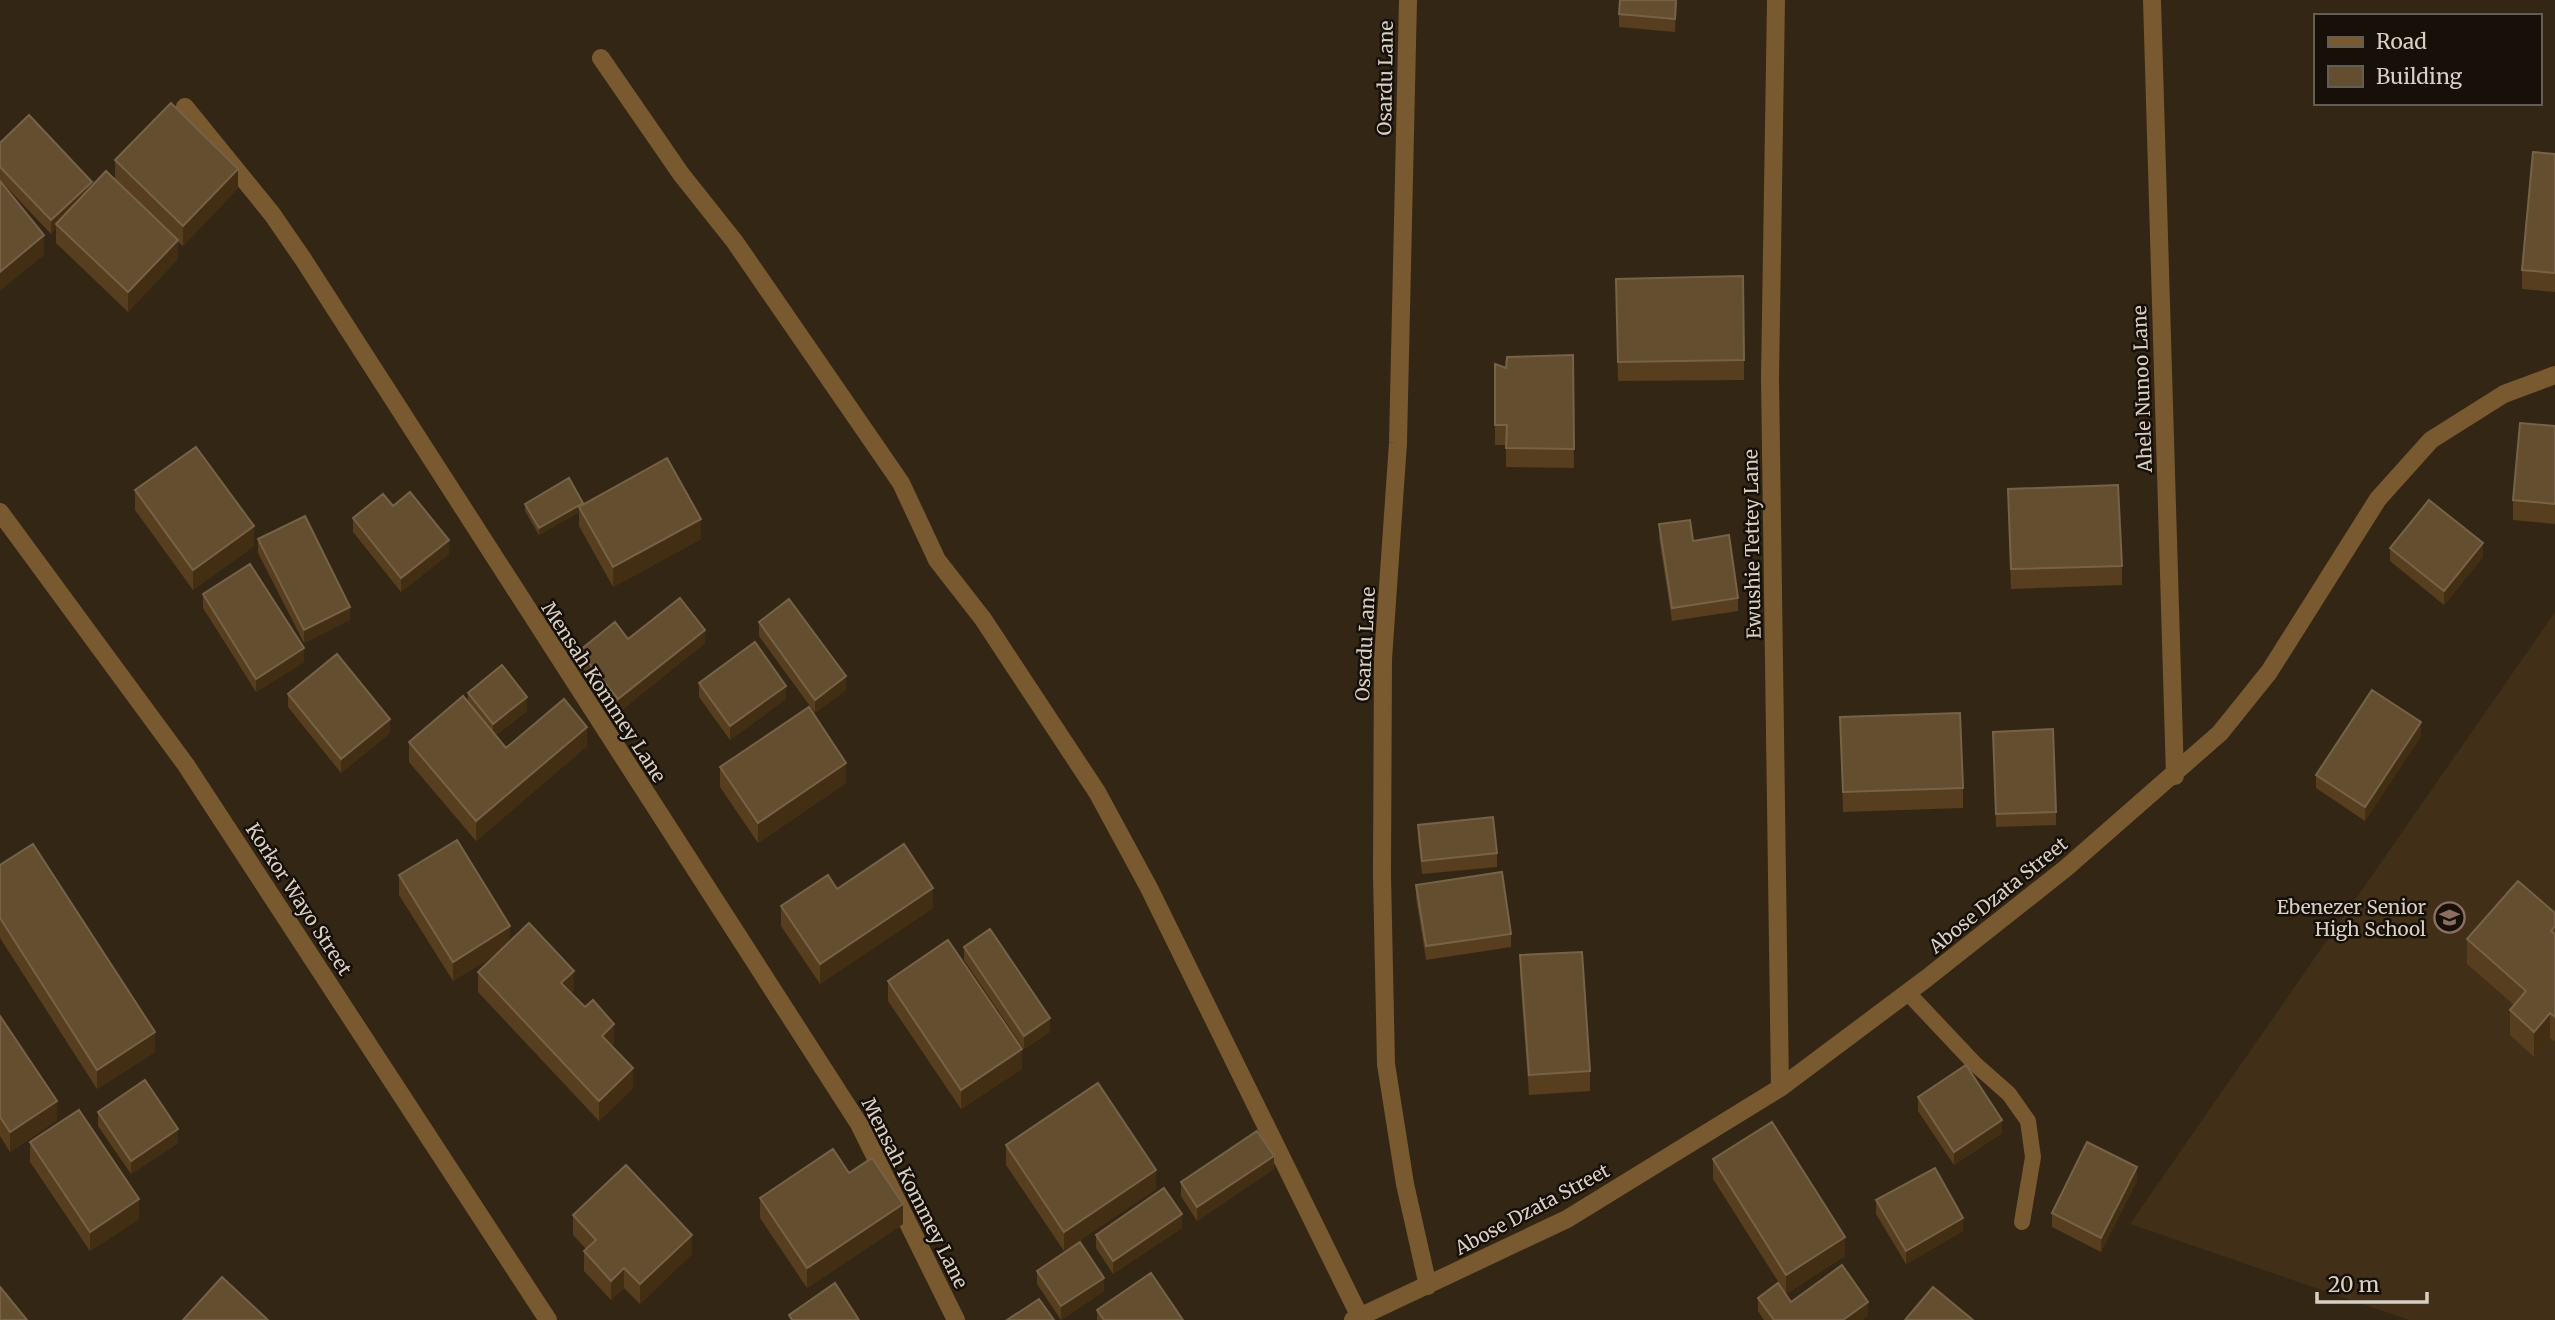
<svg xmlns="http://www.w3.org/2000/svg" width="2555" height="1320" viewBox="0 0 2555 1320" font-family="Merriweather,serif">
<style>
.built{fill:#412f17}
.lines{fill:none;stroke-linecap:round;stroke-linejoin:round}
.service{stroke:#79592f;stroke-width:16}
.minor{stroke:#79592f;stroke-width:18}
.wall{fill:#563e1e}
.shaded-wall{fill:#422e13}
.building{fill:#644e30;stroke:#766247;stroke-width:2}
.labels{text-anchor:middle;stroke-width:5;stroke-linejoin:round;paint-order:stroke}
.street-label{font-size:19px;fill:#d9d0c5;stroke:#161009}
.poi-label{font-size:19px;fill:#d9d0c5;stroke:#161009;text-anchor:end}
</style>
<rect width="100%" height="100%" fill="#342615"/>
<path class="built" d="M2555,612V1320H2409L2130,1224Z"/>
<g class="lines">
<path class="service" d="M1908,993L1975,1064L2009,1094L2028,1121L2033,1157L2022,1222"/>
<path class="minor" d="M1408,0L1398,443L1383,659L1382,875L1386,1064L1405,1184L1428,1286
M1776,0L1770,378L1780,1088
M2152,0L2175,776
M601,58L681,174L735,242L901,483L937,560L983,619L1097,792L1149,888L1360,1317
M185,107L272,214L303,259L859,1124L956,1320
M0,512L186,765L548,1320
M1353,1320L1567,1219L1780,1088L1927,978L2066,868L2220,733L2269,672L2378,499L2431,440L2504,394L2555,375"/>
</g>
<path class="wall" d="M1677,0L1675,32L1619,27V14Z
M0,143L92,186L115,179V160L238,188L183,246L178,242V259L128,312L56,243V228L51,234L0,180Z
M2555,154V292L2522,289V270Z
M1616,298L1744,360V380L1618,381Z
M1573,355L1574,468L1506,467V445H1495V364L1506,368Z
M2555,426V524L2513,520V500Z
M2008,489L2122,566V585L2011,589Z
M135,490L254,546L193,590L135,510Z
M525,504H583L701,539L613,587L579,526V512L539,535L525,511Z
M393,506L449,554L401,592L353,532V518Z
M1659,524L1693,541L1738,598V611L1672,621L1659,538Z
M258,539L350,620L304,643L258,553Z
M2390,548L2483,557L2444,605L2390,561Z
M203,594L304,662L256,692L203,608Z
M759,622L846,690L815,713L759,636Z
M628,639L705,643L618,713L579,664V651Z
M699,683L786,699L730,740L699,697Z
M468,693L527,711L496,735L506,748L587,746L476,841L409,762V742L468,702Z
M288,694L390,733L341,773L288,707Z
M1840,717L1963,788V808L1843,812Z
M1993,732L2056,812V825L1996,827Z
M2421,736L2365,821L2316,788V775Z
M720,767L846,783L758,843L720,787Z
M1418,825L1497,853V867L1422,874L1418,839Z
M0,865L155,1052L97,1089L0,938Z
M399,875L510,941L574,990L571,993L614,1043L612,1046L633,1088L599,1121L478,992V972L495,955L453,981L399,895Z
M1416,885L1511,934V947L1426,960L1416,898Z
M837,889L933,908L820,984L781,926V906Z
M2555,913V1042L2550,1038L2534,1057L2510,1035V1010L2514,1005L2467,964V939Z
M964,947L1050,1032L1024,1049L964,960Z
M1520,955L1590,1071V1091L1529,1095L1520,975Z
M888,981L1022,1069L961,1109L888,1001Z
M0,1016L57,1120L10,1152L0,1136Z
M1918,1097L2002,1133L1954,1165L1918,1111Z
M98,1112L178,1143L131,1174L98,1126Z
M30,1142L139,1219L90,1251L30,1162Z
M1006,1145L1156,1189L1064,1251L1006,1165Z
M1713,1159L1845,1256L1786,1294L1713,1179Z
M1274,1169L1197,1221L1181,1196V1182Z
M849,1173L903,1224L807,1288L760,1218V1198Z
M2137,1181L2101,1252L2052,1227V1213Z
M1876,1200L1963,1231L1906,1264L1876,1214Z
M573,1215L692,1254L640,1304L624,1288L611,1300L584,1271V1251L586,1249L573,1235Z
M1182,1228L1113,1274L1096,1248V1235Z
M1037,1271L1104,1291L1061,1320L1037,1284Z
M1758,1298L1791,1302L1868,1315L1862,1320H1764L1758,1311Z
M1097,1310L1183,1320H1097Z"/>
<path class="shaded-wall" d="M1676,0H1677L1675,32V19Z
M238,169V188L183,246V226Z
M92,182V195L56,224V228L51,234V220Z
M44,235V255L0,291V272Z
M178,240V259L128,312V292Z
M583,503V509L579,507V512L539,535V528Z
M701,519V539L613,587V567Z
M254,526V546L193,590V570Z
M449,540V554L401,592V578Z
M2483,543V557L2444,605V591Z
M350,607V620L304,643V630Z
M705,630V643L618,713V699Z
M304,648V662L256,692V679Z
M846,676V690L815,713V700Z
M786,686V699L730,740V726Z
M527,697V711L493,737V724Z
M390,719V733L341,773V759Z
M2421,722V736L2365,821V807Z
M587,727V746L476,841V821Z
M846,763V783L758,843V823Z
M933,888V908L820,984V964Z
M510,926V946L453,981V962Z
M574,971V990L561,1003V983Z
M2550,1013V1038L2534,1057V1032Z
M1050,1018V1032L1024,1049V1036Z
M614,1024V1043L602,1055V1036Z
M155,1032V1052L97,1089V1070Z
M1022,1049V1069L961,1109V1090Z
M633,1068V1088L599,1121V1101Z
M57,1101V1120L10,1152V1132Z
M2002,1120V1133L1954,1165V1152Z
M178,1129V1143L131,1174V1161Z
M1274,1156V1169L1197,1221V1207Z
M2137,1167V1181L2101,1252V1238Z
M1156,1170V1189L1064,1251V1232Z
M139,1199V1219L90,1251V1232Z
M903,1204V1224L807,1288V1268Z
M1182,1214V1228L1113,1274V1261Z
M1963,1218V1231L1906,1264V1251Z
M692,1235V1254L640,1304V1284Z
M1845,1237V1256L1786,1294V1275Z
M624,1268V1288L611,1300V1281Z
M1104,1278V1291L1061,1320V1306Z
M1868,1302V1315L1862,1320H1843Z"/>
<path class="building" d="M1620,0H1676L1675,19L1619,14Z
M171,103L238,169L183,226L115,160Z
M29,115L92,182L51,220L0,167V143Z
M2533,152L2555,154V273L2522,270Z
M106,171L178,240L128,292L56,224Z
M0,181L44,235L0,272Z
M1743,276L1744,360L1618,362L1616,279Z
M1573,355L1574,449L1506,448L1507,425H1495V364L1506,368L1507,357Z
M2520,423L2555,426V504L2513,500Z
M196,447L254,526L193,570L135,490Z
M667,458L701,519L613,567L579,507Z
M569,478L583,503L539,528L525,504Z
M2118,485L2122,566L2011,569L2008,489Z
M410,492L449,540L401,578L353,518L383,494L393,506Z
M2429,500L2483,543L2444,591L2390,548Z
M305,516L350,607L304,630L258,539Z
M1690,520L1693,541L1729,535L1738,598L1672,608L1659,524Z
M250,564L304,648L256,679L203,594Z
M680,598L705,630L618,699L579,651L615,622L628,639Z
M789,599L846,676L815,700L759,622Z
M755,642L786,686L730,726L699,683Z
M337,654L390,719L341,759L288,694Z
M502,665L527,697L493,724L468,693Z
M2372,690L2421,722L2365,807L2316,775Z
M463,696L506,748L564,699L587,727L476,821L409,742Z
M809,707L846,763L758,823L720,767Z
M1960,713L1963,788L1843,792L1840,717Z
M2053,729L2056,812L1996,814L1993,732Z
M1493,817L1497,853L1422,861L1418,825Z
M457,840L510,926L453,962L399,875Z
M33,844L155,1032L97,1070L0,918V865Z
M904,844L933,888L820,964L781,906L828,875L837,889Z
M1502,872L1511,934L1426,946L1416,885Z
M2518,881L2555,913V926L2551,931L2555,934V1017L2550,1013L2534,1032L2510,1010L2526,991L2467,939Z
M529,923L574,971L561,983L585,1007L593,1000L614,1024L602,1036L633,1068L599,1101L478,972Z
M990,929L1050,1018L1024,1036L964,947Z
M948,940L1022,1049L961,1090L888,981Z
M1582,952L1590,1071L1529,1075L1520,955Z
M0,1016L57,1101L10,1132L0,1117Z
M1966,1065L2002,1120L1954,1152L1918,1097Z
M145,1080L178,1129L131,1161L98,1112Z
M1098,1083L1156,1170L1064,1232L1006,1145Z
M79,1110L139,1199L90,1232L30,1142Z
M1772,1122L1845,1237L1786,1275L1713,1159Z
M1257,1131L1274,1156L1197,1207L1181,1182Z
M2087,1142L2137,1167L2101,1238L2052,1213Z
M833,1149L849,1173L872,1158L903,1204L807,1268L760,1198Z
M626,1165L692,1235L640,1284L624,1268L611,1281L584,1251L596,1240L573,1215Z
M1935,1168L1963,1218L1906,1251L1876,1200Z
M1164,1188L1182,1214L1113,1261L1096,1235Z
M1080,1242L1104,1278L1061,1306L1037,1271Z
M1842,1265L1868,1302L1843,1320H1774L1758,1298L1778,1283L1791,1302Z
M1151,1273L1183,1320H1104L1097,1310Z
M222,1277L268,1320H183Z
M835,1283L859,1320H792L789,1315Z
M0,1287L27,1320H0Z
M1933,1287L1973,1320H1905Z
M1039,1299L1054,1320H1007Z"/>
<defs>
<symbol id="school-ring" viewBox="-11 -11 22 22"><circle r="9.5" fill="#161009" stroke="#8d6e63" stroke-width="1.5"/><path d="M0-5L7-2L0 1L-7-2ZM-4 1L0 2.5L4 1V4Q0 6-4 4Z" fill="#8d6e63"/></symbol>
</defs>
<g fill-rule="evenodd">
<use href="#school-ring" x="2432" y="900" width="35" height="35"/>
</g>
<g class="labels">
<g class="street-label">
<text transform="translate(1385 78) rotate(-89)" y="7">Osardu Lane</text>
<text transform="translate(2142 389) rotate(-92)" y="7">Ahele Nunoo Lane</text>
<text transform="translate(1752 544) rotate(-91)" y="7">Ewushie Tettey Lane</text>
<text transform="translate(1365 644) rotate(-87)" y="7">Osardu Lane</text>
<text transform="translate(604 692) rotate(57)" y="7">Mensah Kommey Lane</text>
<text transform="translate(1998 895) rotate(-39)" y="7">Abose Dzata Street</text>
<text transform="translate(299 899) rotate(57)" y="7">Korkor Wayo Street</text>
<text transform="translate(915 1193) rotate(63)" y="7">Mensah Kommey Lane</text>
<text transform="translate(1532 1209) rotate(-28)" y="7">Abose Dzata Street</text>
</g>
<g class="poi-label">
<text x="2426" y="914">Ebenezer Senior<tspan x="2426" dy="22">High School</tspan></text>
</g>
</g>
<rect x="2314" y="14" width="228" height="91" fill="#161009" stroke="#645d54" stroke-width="2"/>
<rect x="2328" y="37" width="35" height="10" fill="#79592f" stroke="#645d54" stroke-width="2"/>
<text x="2376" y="49" font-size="21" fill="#d9d0c5">Road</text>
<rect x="2328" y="66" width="35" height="21" fill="#644e30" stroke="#645d54" stroke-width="2"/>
<text x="2376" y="84" font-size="21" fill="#d9d0c5">Building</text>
<path d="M2317 1292v10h110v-10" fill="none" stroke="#d9d0c5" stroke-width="3.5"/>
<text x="2328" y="1292" font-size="21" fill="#d9d0c5" stroke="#161009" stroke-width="5" paint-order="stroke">20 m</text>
</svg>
